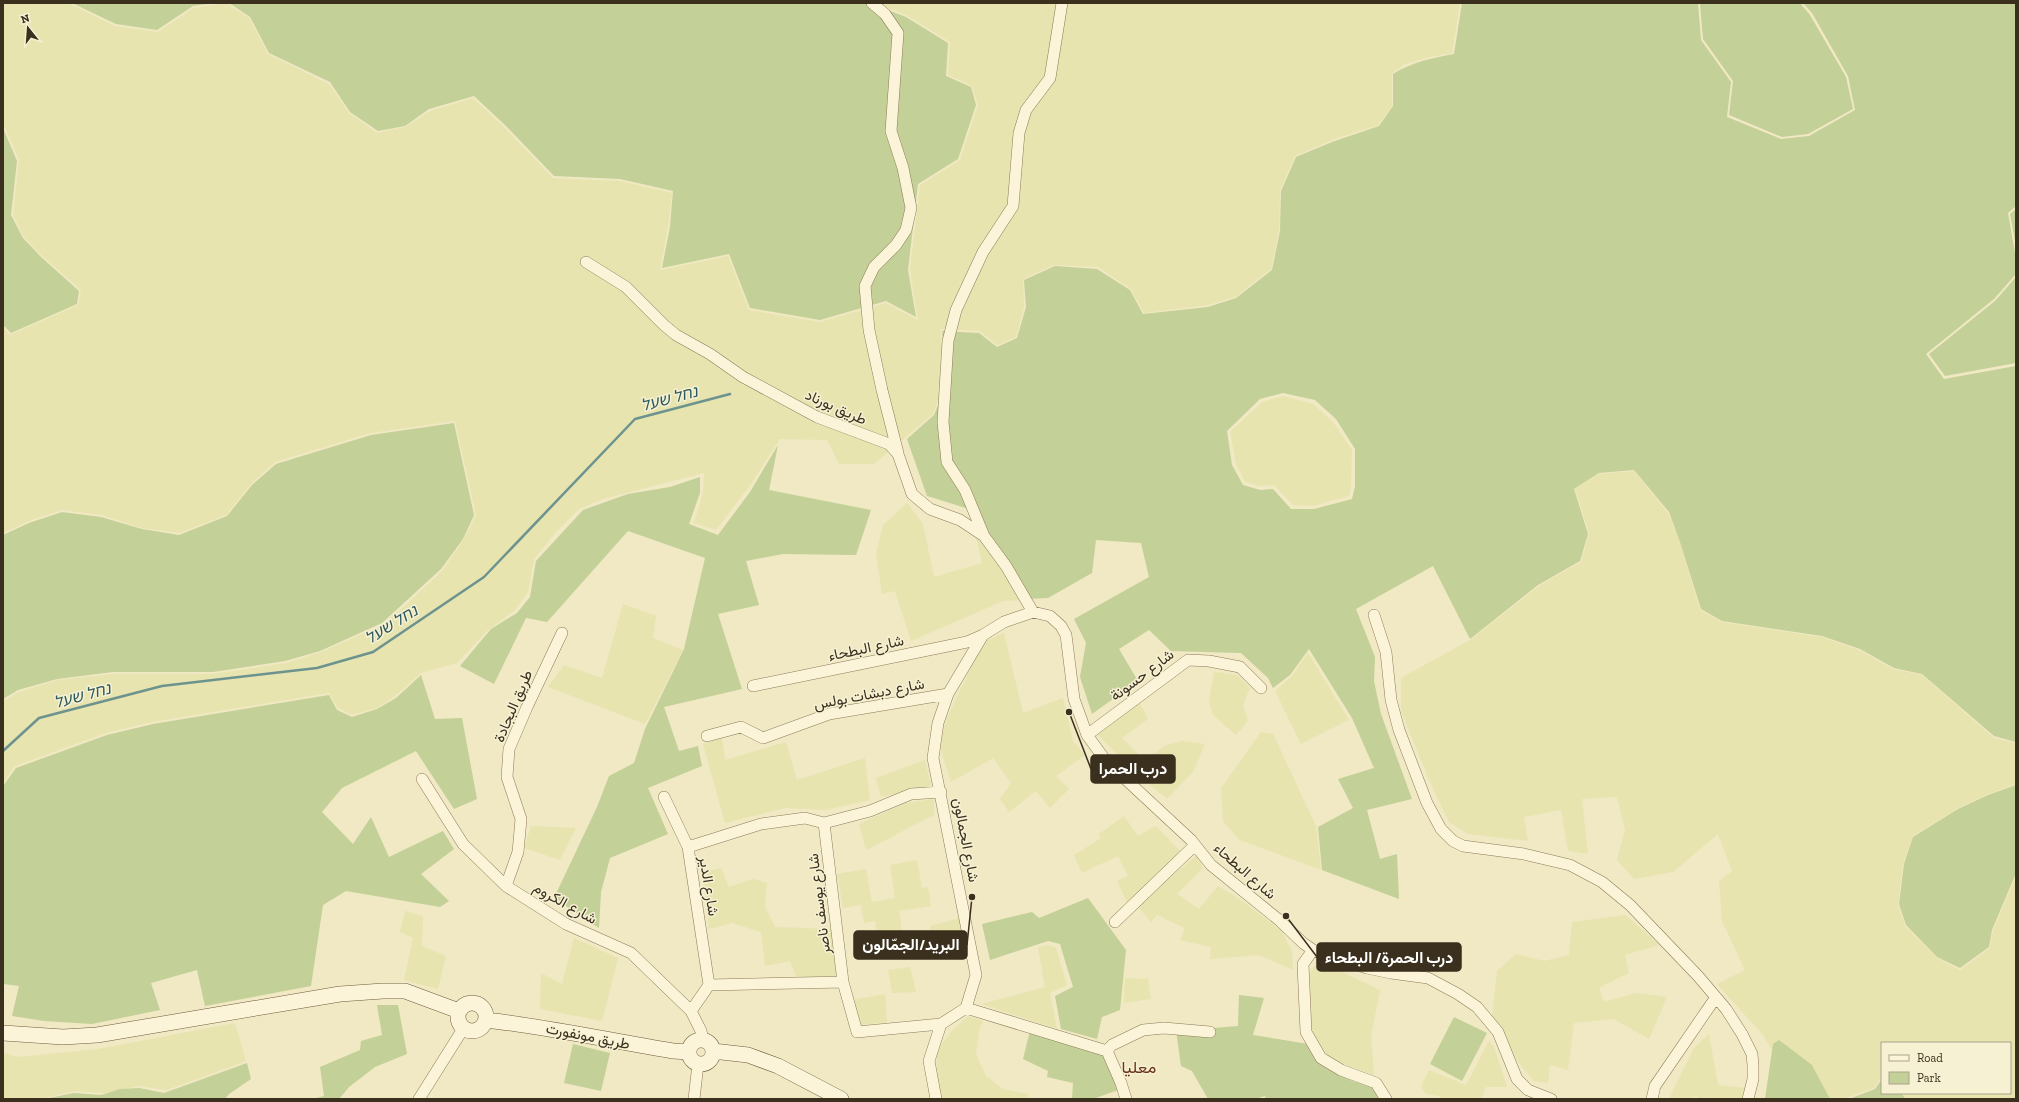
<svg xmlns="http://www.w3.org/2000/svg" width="2019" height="1102" viewBox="0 0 2019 1102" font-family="'Zilla Slab',Vazirmatn,'Noto Sans Hebrew',serif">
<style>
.farmland{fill:#e7e4b0}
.green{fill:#c3d097;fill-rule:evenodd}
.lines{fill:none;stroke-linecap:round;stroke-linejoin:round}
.stream{stroke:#6c938d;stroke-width:2.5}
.minor-casing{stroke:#8c7a59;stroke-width:12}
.secondary-casing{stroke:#6e5b3c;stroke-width:16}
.minor{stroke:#fbf4d8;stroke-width:11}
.secondary{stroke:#fbf4d8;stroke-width:15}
.labels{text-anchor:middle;stroke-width:3;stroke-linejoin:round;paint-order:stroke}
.street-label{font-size:15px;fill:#3b2f1e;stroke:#f7f1d4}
.water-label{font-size:16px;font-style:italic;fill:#2c5a5c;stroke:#f7f1d4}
.quarter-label{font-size:17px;fill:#6b341b;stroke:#f7f1d4}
.leader{fill:none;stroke:#3b2f1e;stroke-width:1.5}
.callout-dot{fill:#3b2f1e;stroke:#f7f1d4;stroke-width:1.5}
.callout{fill:#3b2f1e;stroke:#3b2f1e;stroke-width:1.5}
.callout-label{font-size:16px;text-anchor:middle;font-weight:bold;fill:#fff}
</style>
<rect width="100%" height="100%" fill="#f1e8c4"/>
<path class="farmland" d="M3,3H68L115,26L158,32L193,8L226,3L249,18L268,54L329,84L349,113L377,133L405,127L430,111L473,98L504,127L553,178L620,181L672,193L668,227L660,270L728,256L749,310L820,322L886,303L918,320L910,270L920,185L960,160L978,105L972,86L948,75L950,42L906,15L875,3H1460L1452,53L1430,57L1405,64L1392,73V106L1378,125L1332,140L1295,156L1280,190L1279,231L1271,269L1235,297L1208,305L1144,313L1131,289L1098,267L1054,265L1023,279L1024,307L1016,337L997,345L980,331L940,329L946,380L933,414L874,464H839L827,440L780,439L749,487L716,530L694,523L703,493L704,473L603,499L579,509L556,532L534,559L528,592L515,610L488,630L457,663L421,673L395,696L377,708L352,715L338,708L329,693L152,722L106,733L15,766L3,783V701L19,692L57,680L113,674H213L286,663L321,652L383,625L409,602L443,570L464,539L476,515L455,421L371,433L275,462L251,484L226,515L179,533L142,528L102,515L62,510L29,521L3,533V327L10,335L78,305L81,290L42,256L24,237L13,215L19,160L3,123Z
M1283,396L1313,404L1333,422L1352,450L1351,485L1349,496L1313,506L1293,505L1274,485L1260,486L1245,482L1236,464L1230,432L1262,402Z
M1634,471L1668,513L1680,542L1700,610L1722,622L1822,637L1859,650L1893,669L1922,675L1994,738L2016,743V784L1988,794L1958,808L1913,836L1903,864L1898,904L1905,926L1937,958L1960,970L1990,948L1993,931L2016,876V1099H1906L1903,1093H2010V1043H1882V1077L1874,1088L1844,1099H1780L1775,1055L1763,1035L1717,984L1745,970L1722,921L1719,881L1732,871L1718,834L1673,872L1634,879L1617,860L1625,830L1617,797L1582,799L1588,854L1568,851L1561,810L1524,817L1528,841L1468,834L1449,822L1432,787L1401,711V678L1470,640L1539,586L1581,562L1589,533L1575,489L1599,474Z
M907,503L923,524L934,577L982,563L975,532L1022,600L1003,601L911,641L895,591L882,594L876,554L883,525Z
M623,604L656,616L653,638L683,650L645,724L548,687L564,665L602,678Z
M1004,633L1023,713L1063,698L1073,741L1085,755L1056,776L1069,789L1050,808L1036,791L1009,812L1000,799L1011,783L993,758L951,782L942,754L939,743L948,716L972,665L986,641Z
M1308,653L1349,720L1301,744L1275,691L1291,677Z
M1214,672L1237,675L1250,688L1243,705L1248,721L1236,735L1213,715L1209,701Z
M1139,702L1148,719L1122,738L1145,761L1164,746L1182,741L1205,744L1193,772L1167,799L1137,775L1098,735Z
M1261,732L1273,734L1316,826L1321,870L1240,840L1223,821L1221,788Z
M722,738L725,760L786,742L797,780L865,758L870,800L825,810L785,808L725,823L703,744Z
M925,760L931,786L881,797L876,778Z
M934,799V815L866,850L859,824L905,803Z
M1124,816L1138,836L1156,826L1180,851L1128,904L1117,881L1128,876L1118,856L1082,873L1074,855L1100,839L1099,834Z
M531,826L576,828L560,860L524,848Z
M1196,856L1203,868L1177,894L1199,909L1218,886L1238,898L1282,931L1292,951L1293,970L1259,955L1210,959L1211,947L1180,940L1185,928L1157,915L1151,922L1137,906Z
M917,860L922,888L928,887L931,906L899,911L903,939L879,943L875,921L864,923L861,905L843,908L837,874L866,869L872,902L895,898L890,865Z
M721,868L729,887L753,879L767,883L765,906L775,927L833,929L836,978H797L790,961L765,966L761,932L732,923L709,929L703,872Z
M405,911L423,916L422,946L446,956L438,989L404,980L413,938L400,932Z
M1626,915L1659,945L1625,955L1629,973L1599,988L1604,1002L1636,993L1667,997L1649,1039L1614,1019L1574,1023L1568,1070L1550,1065L1548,1083L1534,1081L1519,1063L1492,1017L1497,971L1516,954L1544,961L1569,955L1572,922Z
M960,918L965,952L934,955L930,926Z
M574,938L618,958L602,1021L540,1009L541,973L562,984Z
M1048,945L1056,948L1067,985L1050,993L1057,1029L981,1004L1045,987L1038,947Z
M1314,966L1336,969L1380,990L1371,1037L1374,1075L1330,1059L1315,1039L1306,1009L1309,975Z
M910,967L916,992L892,993L888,970Z
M1125,978L1148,979L1151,999L1124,1003Z
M885,994L887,1022L860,1025L852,1000Z
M968,1016L983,1021L979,1031L976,1054L986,1076L1003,1089L1028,1094L1027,1099H942L936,1075L937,1051L952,1031Z
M235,1023L246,1061L167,1090L139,1086L104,1093L75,1091L40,1099H3V1053L19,1057L98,1049Z
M1709,1034L1718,1085L1744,1088L1742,1099H1698L1697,1096L1688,1099H1669L1694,1048Z
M1489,1041L1494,1047L1507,1087H1486L1481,1099H1440L1439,1096L1426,1094L1421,1086L1429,1070L1466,1085Z"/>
<path class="green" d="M72,3H215L193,6L157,30L116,24Z
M229,3H870L906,17L948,43L946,76L971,87L976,105L958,159L918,184L908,270L916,317L886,301L820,320L750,308L729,254L662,268L670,227L673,191L620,179L554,176L506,126L474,96L429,109L405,126L378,131L350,112L330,82L269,53L250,17Z
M1462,3H1698L1701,40L1731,82L1727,117L1781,139L1809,136L1855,110L1848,76L1812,13L1803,3H2016V206L2008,213L2016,259V274L1994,299L1926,354L1944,379L2016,366V742L1994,736L1922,674L1894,668L1860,649L1822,636L1722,621L1701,609L1680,542L1669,512L1634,470L1599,473L1574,489L1588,534L1580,561L1538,585L1470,639L1433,566L1356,609L1375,657L1374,681L1381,714L1412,799L1367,810L1380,859L1397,854L1399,899L1322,870L1318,827L1353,808L1338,779L1374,768L1352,718L1309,649L1290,675L1273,688L1268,678L1241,653L1171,651L1149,630L1119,649L1138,681L1092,714L1080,677L1086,643L1074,619L1149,577L1141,543L1096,540L1092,573L1048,598L1027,599L969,509L927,496L907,439L934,415L948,380L942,331L979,333L997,347L1017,338L1026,307L1024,280L1055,266L1097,269L1130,290L1143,314L1208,307L1236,298L1272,270L1280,231L1281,191L1296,157L1332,142L1379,126L1393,106V74C1412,62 1432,58 1454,54ZM1283,393L1315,400L1336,419L1355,449V486L1352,499L1314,509H1291L1273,489L1260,490L1243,485L1232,465L1227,431L1260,399Z
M1700,3H1800L1810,15L1846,77L1853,109L1808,134L1782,137L1729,115L1733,81L1703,39Z
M3,128L17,161L11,215L23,238L41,257L79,291L77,304L11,333L3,325Z
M2016,209V246L2010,214Z
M2016,277V363L1945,376L1929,354L1995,301Z
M454,423L474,515L463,539L441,569L382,623L320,651L285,661L213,672H113L57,679L18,690L3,699V535L29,523L62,512L101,517L142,529L179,535L227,516L252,485L276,464L371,435Z
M778,445L769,490L871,510L856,555L783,554L746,561L759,605L718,614L742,689L664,707L679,751L698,746L702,766L648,788L668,834L610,858L601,892L599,928L554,898L597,807L609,776L634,763L645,729L684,649L705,558L628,531L547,622L526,618L494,684L460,666L491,629L517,613L530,597L536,561L583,510L628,494L670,487L700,477V493L689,524L718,535L750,492Z
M421,675L435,719L462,718L477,799L454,809L416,751L342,788L322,812L353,844L371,817L389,857L443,831L454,849L421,874L449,901L440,907L346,891L323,905L311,986L205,1006L197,970L151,983L160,1010L92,1024L44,1021L12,1016L19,986L3,984V786L16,768L107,735L153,724L329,695L337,710L352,717L377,709L396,698Z
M2016,785V873L1992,930L1989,947L1960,968L1937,957L1906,925L1899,904L1904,864L1913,837L1958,809L1988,795Z
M1088,898L1126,950L1120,1010L1102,1017L1097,1039L1061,1029L1055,996L1073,987L1060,944L1048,941L990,960L982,924L1032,912L1039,918Z
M1239,995L1264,998L1253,1035L1308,1044L1331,1069L1352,1081L1372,1087L1380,1099H1266L1265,1096L1255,1099H1208L1192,1071L1181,1066L1176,1031L1238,1026Z
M377,1005H398L407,1054L375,1067L349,1087L339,1099H313L324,1096L320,1067L360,1050L361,1041L382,1035Z
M1454,1017L1487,1033L1462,1081L1430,1064Z
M1030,1031L1103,1053L1110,1064L1118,1090L1093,1099H1072L1073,1083L1047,1077L1048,1071L1023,1059Z
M1779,1040L1812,1065L1830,1099H1765L1773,1044Z
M573,1044L610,1053L601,1091L564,1083Z
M247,1063L251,1079L229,1094L225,1099H44L74,1093L101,1095L120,1089L139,1088L164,1093Z
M1882,1079V1093H1902L1905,1099H1849L1875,1089Z"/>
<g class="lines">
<path class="stream" d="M3,751L39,718L162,686L317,668L373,652L484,577L635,419L730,394"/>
<defs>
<path id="minor" d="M872,3L885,14L898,33L891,131L903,168L911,208L906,230L896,245L874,267L865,286L869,330L882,390L898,453
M586,262L626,287L664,325L676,335L710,354L743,377L817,417L889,444L898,454L912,494L930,509L960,520L984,536L1006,566L1033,612
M984,536L965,490L947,462L943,422L948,341L956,310L983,252L1013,206L1019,133L1026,110L1050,78L1062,3
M1374,615L1386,652L1391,700L1399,730L1427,803L1441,829L1453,841L1463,846L1524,854L1570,865L1602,882L1630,905L1698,976L1726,1009L1742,1034L1752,1054L1753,1065V1079L1748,1099
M753,686L967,642L983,635
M1087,735L1188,660L1209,661L1240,667L1261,688
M707,736L741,727L763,738L829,714L948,694
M422,779L463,844L506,886L566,924L631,953L691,1011L701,1031L703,1040
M664,797L688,847L709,985L691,1011
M824,823L843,982L857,1032L941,1024
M688,847L761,824L805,818L824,823L870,811L911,794L941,792
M506,886L518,852L521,819L507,777L509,749L527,707L562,633
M1115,922L1195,845
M1313,950L1303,964L1306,1032L1321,1058L1341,1070L1376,1083L1386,1099
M709,985L843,982
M966,1008L1107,1051L1121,1083L1126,1099
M1107,1051L1112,1045L1143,1030L1164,1028L1210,1032
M419,1099L463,1029
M694,1099L698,1064
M936,1099L929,1061L941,1024L966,1008L976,975L933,758L938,723L948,694L983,635L1004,622L1033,612L1050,616L1061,626L1066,635L1074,699L1087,735L1106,761L1191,840L1211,865L1279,920L1303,943L1313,950L1367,968L1391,973L1428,978L1458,994L1477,1007L1498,1032L1517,1079L1528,1090L1551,1099
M1652,1099L1655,1086L1716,997"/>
<path id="secondary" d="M458 1017a14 14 0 1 1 28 0a14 14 0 1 1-28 0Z
M486,1020C549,1027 611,1041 673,1051L689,1052
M3,1033L63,1037L97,1035L340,994L383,991H405L459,1011
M689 1052a12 12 0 1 1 24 0a12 12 0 1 1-24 0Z
M713,1051L748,1055L778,1066L841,1099"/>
</defs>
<use href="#minor" class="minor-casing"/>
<use href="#secondary" class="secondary-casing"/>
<use href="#minor" class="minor"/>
<use href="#secondary" class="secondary"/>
</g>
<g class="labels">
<g class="street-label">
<text transform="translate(836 407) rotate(24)" y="5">طريق بورناد</text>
<text transform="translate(866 648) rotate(-12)" y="5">شارع البطحاء</text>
<text transform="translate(1142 675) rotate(-37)" y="5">شارع حسونة</text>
<text transform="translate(869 694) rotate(-11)" y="5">شارع دبشات بولس</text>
<text transform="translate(513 706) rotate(-67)" y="5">طريق البجادة</text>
<text transform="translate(966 840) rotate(79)" y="5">شارع الجمالون</text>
<text transform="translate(1245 871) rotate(41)" y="5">شارع البطحاء</text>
<text transform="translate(709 886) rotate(81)" y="5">شارع الدير</text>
<text transform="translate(565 903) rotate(29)" y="5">شارع الكروم</text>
<text transform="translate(819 904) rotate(-97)" y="5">شارع يوسف ناصر</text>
<text transform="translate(588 1036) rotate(11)" y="5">طريق مونفورت</text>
</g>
<g class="water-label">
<text transform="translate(669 398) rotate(-15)" y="6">נחל שעל</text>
<text transform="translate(391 624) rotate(-32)" y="6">נחל שעל</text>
<text transform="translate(82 695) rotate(-15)" y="6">נחל שעל</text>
</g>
<g class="quarter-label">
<text x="1139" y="1073">معليا</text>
</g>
</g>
<path class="leader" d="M1069 712L1091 769M972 897L967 945M1286 916L1317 957"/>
<g class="callout-dot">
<circle cx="1069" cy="712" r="4"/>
<circle cx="972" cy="897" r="4"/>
<circle cx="1286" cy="916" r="4"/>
</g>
<g class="callout">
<rect x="1091" y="755" width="84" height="28" rx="4"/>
<rect x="854" y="931" width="113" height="28" rx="4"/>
<rect x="1317" y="943" width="144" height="28" rx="4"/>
</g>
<g class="callout-label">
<text x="1133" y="774">درب الحمرا</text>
<text x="911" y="950">البريد/الجمّالون</text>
<text x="1389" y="963">درب الحمرة/ البطحاء</text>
</g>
<rect width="2019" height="1102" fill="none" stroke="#3b2f1e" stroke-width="8"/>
<rect x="1881" y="1042" width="130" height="52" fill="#f7f1d4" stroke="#aca38b"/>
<rect x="1889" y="1055" width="20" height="6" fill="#fbf4d8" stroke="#aca38b"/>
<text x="1917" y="1062" font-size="12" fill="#3b2f1e">Road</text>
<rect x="1889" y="1072" width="20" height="12" fill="#c3d097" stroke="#aca38b"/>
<text x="1917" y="1082" font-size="12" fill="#3b2f1e">Park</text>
<g transform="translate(28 28) rotate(343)" stroke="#f7f1d4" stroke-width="3" paint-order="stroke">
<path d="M0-3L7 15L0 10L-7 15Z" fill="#3b2f1e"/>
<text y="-6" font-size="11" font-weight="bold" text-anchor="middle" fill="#3b2f1e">N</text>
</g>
</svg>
